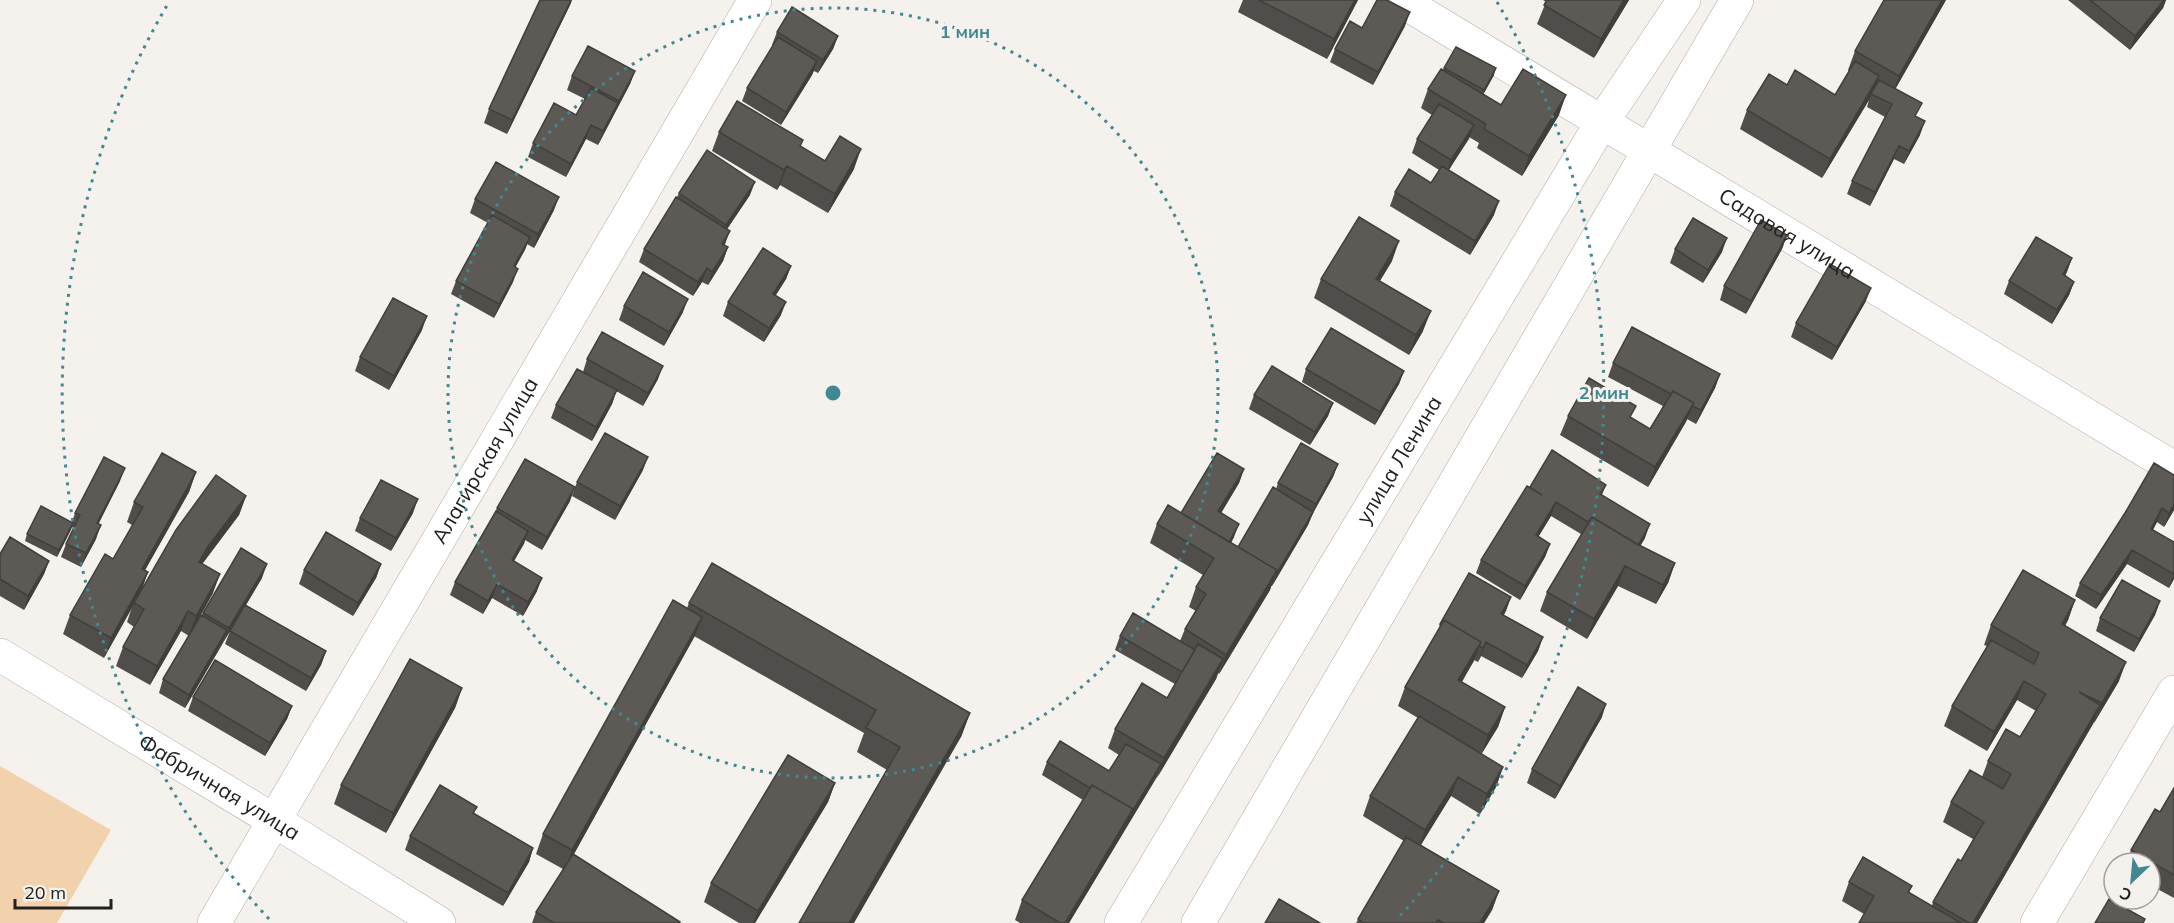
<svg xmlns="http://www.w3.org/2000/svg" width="2174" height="923" viewBox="0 0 2174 923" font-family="Mulish,sans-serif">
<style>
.green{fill:#f2d2ad}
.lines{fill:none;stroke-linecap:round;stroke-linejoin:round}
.minor-casing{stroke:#b0aca8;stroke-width:34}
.minor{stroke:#fff;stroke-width:33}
.wall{fill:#504d4a}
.shaded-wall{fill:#413f3c}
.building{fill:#5d5a56;stroke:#413f3c;stroke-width:1.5}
.ring{fill:none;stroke:#428893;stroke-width:3;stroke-dasharray:3 6}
.labels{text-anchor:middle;stroke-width:6;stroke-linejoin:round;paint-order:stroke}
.street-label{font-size:21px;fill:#22211f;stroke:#f5f1ed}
.centre{fill:#428893;stroke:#f5f1ed;stroke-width:3}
.ring-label{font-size:18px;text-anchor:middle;font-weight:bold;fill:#428893;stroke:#f5f1ed;stroke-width:6;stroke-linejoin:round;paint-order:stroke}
</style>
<rect width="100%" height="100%" fill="#f5f1ed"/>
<path class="green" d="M0,766L111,830L57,923H0Z"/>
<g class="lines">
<defs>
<g id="minor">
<path id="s1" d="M1400,0L2174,468"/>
<path id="s2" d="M0,655L275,821L439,923"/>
<path id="s3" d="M214,923L755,0"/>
<path id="s4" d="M1121,923L1602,122L1684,0"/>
<path d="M1198,923L1737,0"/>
<path d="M2037,923L2174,692"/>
</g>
</defs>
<use href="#minor" class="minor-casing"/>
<use href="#minor" class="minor"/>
</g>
<path class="wall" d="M1243,0H1358L1327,59L1238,12Z
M1543,0H1629L1594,58L1537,24L1546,2Z
M1946,0L1895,89L1917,117L1920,135L1904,164L1894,159L1870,206L1847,194L1852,181L1885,117L1867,107L1869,100L1822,178L1740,129L1747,110L1787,85L1835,95L1849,71L1848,70L1855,51Z
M2068,0H2166L2163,8L2130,50Z
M571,3L507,134L484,123L489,109Z
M1405,26L1373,85L1330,62L1335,49L1362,28Z
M777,32L838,36L833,49L818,73L814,71L812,75L781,125L742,101L747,88L773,46L772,45Z
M1444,68L1494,75L1483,94L1501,105L1559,115L1522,176L1477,148L1479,143L1469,137L1449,170L1494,215L1470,255L1390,206L1395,192L1431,183L1439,170L1412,153L1417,139L1432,115L1421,108L1428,89L1443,70Z
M635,71L630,84L598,145L586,139L566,177L528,157L533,143L576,115L585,99L567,90L572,76Z
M719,132L801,147L825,161L854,169L828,213L780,185L777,190L712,151Z
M679,193L750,195L727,229L725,245L728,247L723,261L708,285L702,282L693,296L639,262L644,249L677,197Z
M475,199L554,210L534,248L527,244L515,267L513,282L494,318L451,294L456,281L488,223L470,213Z
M1787,235L1782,249L1746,314L1720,300L1724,286Z
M1675,249L1722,252L1703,283L1670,263Z
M2072,258L2065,276L2074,282L2069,295L2052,324L2004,294L2009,281Z
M1392,261L1380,281L1423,331L1409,355L1314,298L1321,279Z
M791,266L786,279L776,295L781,315L764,342L723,316L728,302Z
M1866,301L1832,360L1791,337L1796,323Z
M624,306L683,312L664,346L619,320Z
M422,330L389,390L355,371L360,357Z
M587,359L658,379L643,406L616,391L612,404L592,441L551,418L556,405L583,372Z
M1613,363L1720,374L1715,388L1696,424L1687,419L1648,487L1560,435L1568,416L1632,418L1650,429L1663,406L1608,377Z
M1306,369L1404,371L1399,384L1375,425L1302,382Z
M1254,395L1333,403L1328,416L1310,445L1249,409Z
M2154,463L2174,510L2164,527L2157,522L2153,530L2174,542V579L2169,588L2127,564L2096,609L2075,596L2080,583L2125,513Z
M1338,464L1333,477L1313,513L1308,525L1272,586H1271L1270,590L1219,674L1218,673L1216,679L1069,923H1020L1015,920L1022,900L1083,800L1042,775L1047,762L1109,771L1119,755L1108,748L1115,729L1167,698L1175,684L1115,650L1120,636L1180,641L1185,629L1196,611L1189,607L1196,587L1203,575L1150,543L1157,524L1181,513L1244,469L1239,483L1221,513L1234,537L1231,543L1238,547L1276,489L1278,483Z
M643,470L615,520L572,496L577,482Z
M196,472L189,492L145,570L148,572L141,591L246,496L239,515L202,564L213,593L189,636L181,631L150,685L116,666L123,647L134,627L127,622L133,604L104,658L63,634L70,615L113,559L132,525L127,522L134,502Z
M120,481L98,524L96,539L81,567L61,557L66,544L74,528L72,527L57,557L25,541L27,534L72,522L75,513Z
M1606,485L1602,495L1645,538L1640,546L1675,563L1668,583L1656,604L1618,586L1587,639L1540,611L1547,592L1581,534L1551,516L1538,537L1550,544L1545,557L1520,600L1476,573L1481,560L1530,487Z
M570,501L542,550L525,540L514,561L537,591L523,616L492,598L483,614L450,595L455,582L494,515L497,508Z
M413,513L391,551L355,531L360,518Z
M0,554L49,561L44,574L24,610L0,596Z
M381,564L376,578L353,616L299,584L304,570Z
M262,578L246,605L326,651L321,665L306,691L225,644L230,631L185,708L159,693L163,679L203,613Z
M1511,597L1504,615L1543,637L1538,651L1522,678L1481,656L1478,662L1474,660L1462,682L1505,707L1498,727L1481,754L1503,767L1496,787L1480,814L1451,796L1421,845L1499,891L1492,910L1484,923H1356L1404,841L1363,816L1370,796L1418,718L1398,706L1405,687L1438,631L1440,624Z
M2075,600L2068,620L2065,626L2119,681L2094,723V722L1977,923H1859L1864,914L1842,901L1849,882L1912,886L1909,893L1932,906L1933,902L1961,861L1973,839L1943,822L1951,802L1982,777L1988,761L2020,737L2036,711L2017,700L1987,751L1944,726L1952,706L1987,646L1984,645L1991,625Z
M2160,601L2155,615L2134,652L2096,631L2100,618Z
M689,603L970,713L961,737L887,770L857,752L864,733L694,636L574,854L679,923H532L536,912L563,869L536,854L543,834L687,608Z
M462,688L455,708L386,833L334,804L341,785Z
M193,697L292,706L287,719L265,756L188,711Z
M1602,717L1555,799L1527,783L1532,769Z
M835,783L828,802L755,923H739L704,902L711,883Z
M2174,788V898L2150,885V863H2127L2131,850L2160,812Z
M474,814L533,848L529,862L503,906L405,850L410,836Z"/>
<path class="shaded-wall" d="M571,0H572L571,3L507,134L512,120Z
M1355,0H1358L1327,59L1334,39Z
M1624,0H1629L1594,58L1601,39Z
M1942,0H1946L1892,95L1899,76Z
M2164,0H2166L2163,8L2130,50L2135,36Z
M1410,12L1405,26L1373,85L1378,72Z
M838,36L833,49L818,73L823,60Z
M817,61L812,75L781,125L786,112Z
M1496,68L1494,75L1482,97L1484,90Z
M635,71L630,84L598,145L603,131Z
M1879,76L1872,94H1871L1869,100L1822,178L1830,159Z
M1566,95L1559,115L1522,176L1529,156Z
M1925,121L1920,135L1904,164L1909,151Z
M591,125L586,139L566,177L571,164Z
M1474,125L1469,139L1446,174L1451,160Z
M1899,146L1894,159L1870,206L1875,192Z
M861,149L854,169L828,213L835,194Z
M787,166L780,185L777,190L784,170Z
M755,182L750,195L721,238L726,225Z
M559,197L554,210L534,248L538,234Z
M1499,201L1494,215L1470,255L1475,241Z
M730,231L725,244L717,257L722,244Z
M1787,235L1782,249L1746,314L1751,301Z
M530,237L525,250L509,279L514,266Z
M1727,238L1722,252L1703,283L1708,270Z
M1399,241L1392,261L1369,298L1376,279Z
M728,247L723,261L708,285L712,272Z
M2072,258L2067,272L2058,288L2063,274Z
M791,266L786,279L768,307L773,294Z
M707,268L702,282L693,296L698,282Z
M518,269L513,282L494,318L499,304Z
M2074,282L2069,295L2052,324L2057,310Z
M1871,288L1866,301L1832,360L1837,347Z
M688,299L683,312L664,346L669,332Z
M786,302L781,315L764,342L769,328Z
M1431,311L1423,331L1409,355L1416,335Z
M427,316L422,330L389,390L394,376Z
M663,366L658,379L643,406L648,393Z
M1404,371L1399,384L1375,425L1380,412Z
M1720,374L1715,388L1696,424L1701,410Z
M617,390L612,404L592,441L596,427Z
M1333,403L1328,416L1310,445L1315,432Z
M1694,403L1686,422L1648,487L1655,467Z
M648,457L643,470L615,520L620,506Z
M1338,464L1333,477L1313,513L1308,525L1272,586L1277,573L1311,515L1316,504Z
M125,468L120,481L92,537L97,523Z
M1244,469L1239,483L1214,525L1218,511Z
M196,472L189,492L135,588L142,569Z
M575,487L570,501L542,550L547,537Z
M246,496L239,515L200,567L199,562L207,548Z
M418,499L413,513L391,551L396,538Z
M1556,502L1551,516L1531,549L1536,535Z
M2174,505V510L2164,527L2169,513Z
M2162,508L2157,522L2146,542L2151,529Z
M73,523L71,530L57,557L59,550Z
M1239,524L1234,537L1224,555L1228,542Z
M1650,524L1645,538L1630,564L1635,550Z
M101,525L96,539L81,567L86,553Z
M528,531L524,544L507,573L512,560Z
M1550,544L1545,557L1520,600L1525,586Z
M2132,550L2127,564L2096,609L2101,595Z
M49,561L44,574L24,610L28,596Z
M1675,563L1668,583L1656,604L1663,585Z
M267,564L262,578L224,641L229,628Z
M381,564L376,578L353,616L358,603Z
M1625,566L1618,586L1587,639L1594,619Z
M1277,570L1270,590L1219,674L1226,655Z
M148,572L141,592L104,658L111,638Z
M220,574L213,593L189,636L196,616Z
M2174,574V579L2169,588Z
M542,578L537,591L523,616L528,602Z
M497,584L492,598L483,614L488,601Z
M1511,597L1506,611L1496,627L1501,614Z
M2075,600L2068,620L2055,643L2062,624Z
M2160,601L2155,615L2134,652L2139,639Z
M188,611L181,631L150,685L157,666Z
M702,617L695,636L565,870L572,850Z
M227,630L222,644L185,708L189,695Z
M1543,637L1538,651L1522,678L1527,665Z
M1481,642L1474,661L1451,699L1458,680Z
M1486,642L1481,656L1478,662L1483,648Z
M326,651L321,665L306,691L311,678Z
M1223,659L1216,679L1157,778L1164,758Z
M2126,662L2119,681L2094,723L2102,703Z
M2024,681L2017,700L1987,751L1994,732Z
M462,688L455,708L386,833L393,813Z
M1606,704L1602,717L1555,799L1560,786Z
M2100,705L2093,724L1977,923H1973Z
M292,706L287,719L265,756L270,743Z
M1505,707L1498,727L1481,755L1488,735Z
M970,713L961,737L854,923H849Z
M1161,764L1156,778L1069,923H1065Z
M1503,767L1496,787L1480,814L1487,794Z
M1458,777L1451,796L1418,849L1425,830Z
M835,783L828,802L755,923H753L758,911Z
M533,848L529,862L503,906L508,893Z
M1499,891L1492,910L1484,923H1480Z"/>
<path class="building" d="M540,0H571L512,120L489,109Z
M1259,0H1355L1334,39Z
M1377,0H1387L1410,12L1378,72L1335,49L1350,21L1362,28Z
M1547,0H1624L1601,39L1544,5Z
M1884,0H1942L1899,76L1855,51Z
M2090,0H2164L2135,36Z
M792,7L838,36L823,60L777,32Z
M778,37L817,61L786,112L747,88Z
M588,46L635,71L619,101L572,76Z
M1456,47L1496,68L1484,90L1444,68Z
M1855,61L1879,76L1830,159L1747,110L1769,74L1787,85L1795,70L1835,95Z
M1441,69L1501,105L1523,69L1566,95L1529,156L1484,129L1486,124L1428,89Z
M1879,80L1922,103L1915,116L1925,121L1909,151L1899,146L1875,192L1852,181L1892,104L1871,94Z
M591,88L618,103L603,131L591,125L571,164L533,143L554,103L576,115Z
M737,101L803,140L800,146L825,161L840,136L861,149L835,194L787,166L784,170L719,132Z
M1439,104L1474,125L1451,160L1417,139Z
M707,150L755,182L726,225L679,193Z
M496,162L559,197L538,234L475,199Z
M1442,166L1499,201L1475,241L1395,192L1409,169L1431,183Z
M676,197L730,231L722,244L728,247L712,272L707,268L698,282L644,249Z
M492,215L530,237L514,266L518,269L499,304L456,281Z
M1359,217L1399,241L1376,279L1431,311L1416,335L1321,279Z
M1693,218L1727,238L1708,270L1675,249Z
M1761,220L1787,235L1751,301L1724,286Z
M2036,237L2072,258L2063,274L2074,282L2057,310L2009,281Z
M763,248L791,266L773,294L786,302L769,328L728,302Z
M1830,264L1871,288L1837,347L1796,323Z
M643,272L688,299L669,332L624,306Z
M393,298L427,316L394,376L360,357Z
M1632,327L1720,374L1701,410L1692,406L1694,403L1673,391L1671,394L1613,363Z
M1331,328L1404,371L1380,412L1306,369Z
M602,332L663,366L648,393L587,359Z
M1272,366L1333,403L1315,432L1254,395Z
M577,369L617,390L596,427L556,405Z
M1589,378L1636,406L1630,417L1650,429L1673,391L1694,403L1655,467L1568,416Z
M605,433L648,457L620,506L577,482Z
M1301,443L1338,464L1316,504L1278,483Z
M1552,450L1606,485L1600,494L1650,524L1638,545L1592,517L1588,522L1556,502L1536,535L1550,544L1525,586L1481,560L1527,486L1542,495L1530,487Z
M162,453L196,472L142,569L148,572L111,638L70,615L105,554L113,559L143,507L134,502Z
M1217,453L1244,469L1218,511L1239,524L1229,542L1181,513Z
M104,457L125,468L97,523L101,525L86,553L66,544L80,515L75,513Z
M525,459L575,487L547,537L497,508Z
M2154,463L2174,475V505L2169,513L2162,508L2151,529L2174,542V574L2132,550L2101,595L2080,583L2125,513Z
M216,475L246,496L207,548L199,562L220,574L196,616L188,611L157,666L123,647L144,609L134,603L176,530Z
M381,480L418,499L396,538L360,518Z
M1273,487L1313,512L1277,573L1276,572L1277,570L1238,547Z
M1168,505L1277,570L1226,655L1185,629L1206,594L1196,587L1214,558L1157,524Z
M41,506L73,523L59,550L27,534Z
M496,511L528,531L512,560L542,578L528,602L497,584L488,601L455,582Z
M1592,517L1637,544L1675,563L1663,585L1625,566L1594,619L1547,592Z
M326,532L381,564L358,603L304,570Z
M10,537L49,561L28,596L0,579V554Z
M241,548L267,564L229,628L203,613Z
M712,563L970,713L849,923H799L900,747L866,728L876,710L689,603Z
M2023,570L2075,600L2062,624L2126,662L2102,703L2079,692L2100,705L1973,923H1969L1933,902L1958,859L1961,861L1984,822L1951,802L1970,770L2003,789L2011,774L1988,761L2006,729L2020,737L2046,694L2024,681L1994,732L1952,706L1991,640L2034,664L2039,653L1991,625Z
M1469,573L1511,597L1501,614L1543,637L1527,665L1486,642L1483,648L1479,646L1481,642L1444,620L1441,624H1440Z
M2122,580L2160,601L2139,639L2100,618Z
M673,600L702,617L572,850L543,834Z
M245,605L326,651L311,678L230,631Z
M1133,613L1195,650L1182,672L1120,636Z
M201,615L227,630L189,695L163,679Z
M1444,620L1481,642L1458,680L1505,707L1488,735L1405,687Z
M1198,644L1223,659L1164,758L1115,729L1142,683L1167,698Z
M410,659L462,688L393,813L341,785Z
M215,660L292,706L270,743L193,697Z
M1578,687L1606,704L1560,786L1532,769Z
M1419,716L1503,767L1487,794L1458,777L1425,830L1370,796Z
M1060,741L1109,771L1126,744L1161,764L1132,812L1133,809L1092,785L1090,788L1047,762Z
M788,755L835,783L758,911L711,883Z
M440,785L477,807L473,813L533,848L508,893L410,836Z
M1092,785L1133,809L1065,923H1060L1022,900Z
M2174,788V875L2131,850L2155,809L2160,812Z
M1406,837L1499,891L1480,923H1444L1438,920L1436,923H1364L1358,919Z
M573,854L680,922L679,923H554L536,912Z
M1863,857L1912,886L1908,892L1961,923H1859L1874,896L1849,882Z
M1279,899L1320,923H1265Z
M2109,899L2145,919L2143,923H2095Z"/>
<g class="ring">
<circle cx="833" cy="393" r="385"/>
<path d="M269 919A771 771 0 0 1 169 2M1497 2A771 771 0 0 1 1397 919"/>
</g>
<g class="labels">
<g class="street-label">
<text dy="7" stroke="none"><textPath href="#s1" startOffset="452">Садовая улица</textPath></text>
<text dy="7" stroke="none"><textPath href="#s4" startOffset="540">улица Ленина</textPath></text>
<text dy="7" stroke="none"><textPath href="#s3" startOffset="536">Алагирская улица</textPath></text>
<text dy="7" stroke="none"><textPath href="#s2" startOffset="256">Фабричная улица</textPath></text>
</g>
</g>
<circle cx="833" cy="393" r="9" class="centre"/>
<g class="ring-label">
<text x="965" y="38">1 мин</text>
<text x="1604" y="399">2 мин</text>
</g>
<g transform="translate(2132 881) rotate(206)"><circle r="28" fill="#f5f1ed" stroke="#a19e9b" stroke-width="1.5"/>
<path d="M0-4.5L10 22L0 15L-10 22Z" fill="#428893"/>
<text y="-9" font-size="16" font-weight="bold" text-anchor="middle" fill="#22211f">С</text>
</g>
<path d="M15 899v9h96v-9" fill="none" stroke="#22211f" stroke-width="3"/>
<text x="24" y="899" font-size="18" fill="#22211f" stroke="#f5f1ed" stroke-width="4.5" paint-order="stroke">20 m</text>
</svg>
